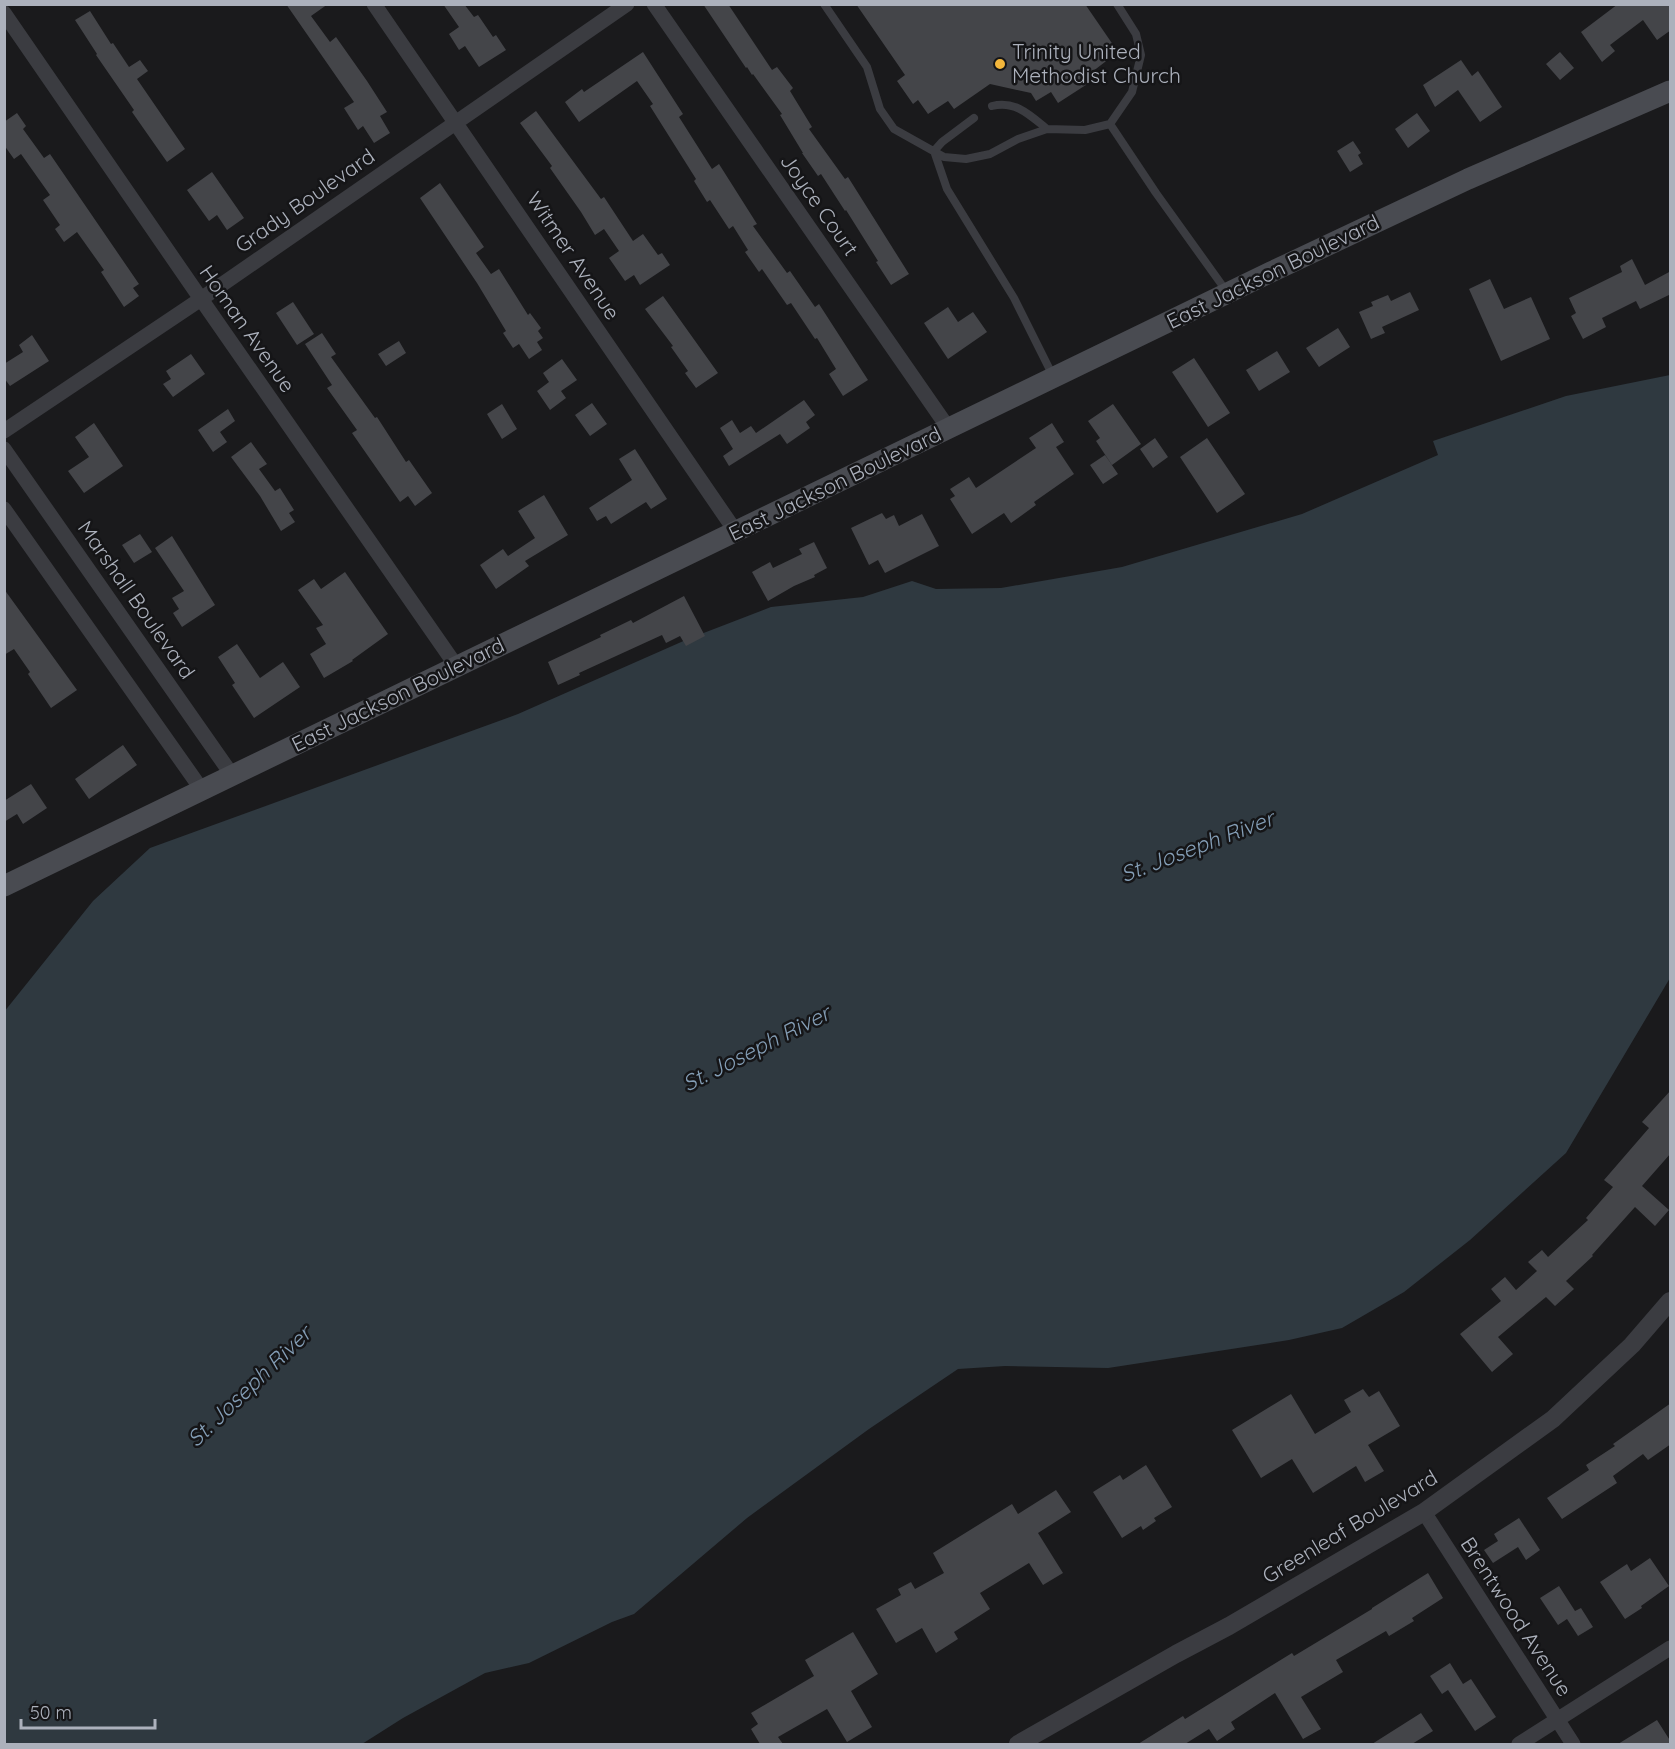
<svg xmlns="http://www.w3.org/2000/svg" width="1675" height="1749" viewBox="0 0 1675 1749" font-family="Quicksand,sans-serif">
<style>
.water{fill:#2f3940}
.building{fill:#444549}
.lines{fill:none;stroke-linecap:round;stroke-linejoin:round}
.service{stroke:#3b3c41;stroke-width:8}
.minor{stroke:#3b3c41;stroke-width:15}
.tertiary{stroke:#3b3c41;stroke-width:18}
.secondary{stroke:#494b51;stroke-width:21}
.poi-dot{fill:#f3b63b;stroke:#151517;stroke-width:2}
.labels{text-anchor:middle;stroke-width:5;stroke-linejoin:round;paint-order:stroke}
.poi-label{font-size:21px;fill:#acb1bc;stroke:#151517;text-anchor:start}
.street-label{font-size:21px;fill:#acb1bc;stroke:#151517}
.water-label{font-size:22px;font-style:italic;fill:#849eb6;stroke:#151517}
</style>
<rect width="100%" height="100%" fill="#1a1a1c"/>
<path class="water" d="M1670,375V978L1566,1153L1470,1240L1404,1292L1342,1328L1289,1340L1108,1368L1005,1366L958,1369L869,1429L747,1518L634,1614L612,1622L529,1663L485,1673L403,1718L362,1744H5L4,1012L93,901L150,848L518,714L688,639L771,607L863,597L912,581L936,589L1001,588L1122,567L1302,514L1438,455L1433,441L1566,396Z"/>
<path class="building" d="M286,4H328L311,16L330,42L336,37L367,81L387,112L380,116L390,133L374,143L363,126L358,130L344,108L354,102Z
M443,4H464L474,17L478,15L493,37L496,35L506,50L479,67L465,46L459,50L449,34L459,27Z
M703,4H728L772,70L777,67L793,88L790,91L812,127L809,129L845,179L848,177L909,274L891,285L876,262L878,261L846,210L845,211L821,174L818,176L802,153H803L780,115L782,114L753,74L752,75L747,67L746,68Z
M856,4H1085L1118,52L1088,75L1092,81L1058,103L1051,92L1036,101L1031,93L990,84L954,109L948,101L928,114L918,100L913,104L897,81L905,75Z
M1618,4H1671V30L1657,40L1643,20L1610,45L1615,51L1602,62L1581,32Z
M90,11L111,44L113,43L129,67L140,60L148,71L137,79L185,149L167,162L132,112L134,110L96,55L97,54L75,20Z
M643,52L683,114L679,117L712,169L719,164L757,224L753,226L787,273L790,271L815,307L819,304L868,380L843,396L829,374L836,369L817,338L815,339L791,303L787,305L762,269L759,272L745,252L748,250L733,226L729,229L710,200L707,202L694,181L696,179L650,106L653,104L637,81L579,122L565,102L582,89L584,92Z
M1560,52L1574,68L1560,80L1546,64Z
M1461,60L1472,76L1478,71L1502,107L1480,122L1458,90L1435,107L1423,85Z
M536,111L601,199L604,197L633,241L643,234L658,255L662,253L670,265L640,285L634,275L625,281L609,258L619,251L604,229L595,235L581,212L550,168L552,166L520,123Z
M17,113L26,126L23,129L44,158L50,154L139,284L133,288L139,296L124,307L101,272L104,270L77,232L64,242L55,229L60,225L43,200L50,195L21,154L14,159L4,145V122Z
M1417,113L1430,131L1408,148L1395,129Z
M1353,141L1361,153L1358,155L1363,164L1350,172L1337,151Z
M212,172L244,218L227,230L217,215L209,221L187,190Z
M440,183L484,247L476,253L491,274L499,269L528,315L530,313L541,328L538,331L543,338L537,342L542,350L529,359L519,344L513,348L503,333L506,331L477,283L420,198Z
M1632,259L1645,285L1671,271V294L1640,309L1636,301L1602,318L1606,327L1583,339L1571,316L1576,313L1569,298L1622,272L1620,266Z
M1490,279L1504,309L1531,297L1550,339L1501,361L1469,289Z
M1410,292L1419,310L1382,327L1385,333L1371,339L1359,312L1373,306L1371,302L1388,295L1391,301Z
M663,296L718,373L696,388L685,373L688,371L671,347L673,346L645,309Z
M293,302L314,334L297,345L276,313Z
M948,307L958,322L973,312L987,332L948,359L924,323Z
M1338,328L1350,347L1319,367L1306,348Z
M322,333L336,354L331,357L375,418L377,417L406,462L409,460L432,493L415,506L408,496L400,502L352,433L357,430L327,388L332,385L305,344Z
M32,335L49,361L10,386L4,378V364L23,352L19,345Z
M399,341L406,353L386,366L378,354Z
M1277,351L1290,372L1259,391L1246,370Z
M191,354L205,374L173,397L163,384L171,379L166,371Z
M1194,358L1230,413L1208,427L1172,372Z
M562,359L577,380L561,391L566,398L550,410L537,391L549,382L543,373Z
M804,400L815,415L806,422L810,428L787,444L780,434L729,466L723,456L733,449L720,428L732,420L740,433L751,426L756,433Z
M592,403L607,424L590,436L575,415Z
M502,404L517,429L502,439L487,414Z
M1113,404L1141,444L1112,465L1096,441L1100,438L1088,421Z
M228,409L235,421L220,432L227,442L213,452L198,430Z
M94,423L123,466L84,493L68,471L89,457L75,437Z
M1052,423L1064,442L1056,447L1074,474L1034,502L1036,505L1011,523L1004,513L972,534L950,499L955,496L950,489L969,477L976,488L1036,448L1029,438Z
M1155,438L1168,457L1153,468L1140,449Z
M1207,438L1245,494L1217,513L1180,457Z
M251,442L267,464L259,469L275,491L280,488L294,510L289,513L295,522L281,531L260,496L231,457Z
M635,449L667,499L651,509L646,502L611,524L606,516L597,521L589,508L632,480L619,459Z
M1105,455L1118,474L1103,484L1090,465Z
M544,495L568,535L525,561L529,566L496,589L480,565L503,549L508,556L535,538L518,511Z
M882,513L886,519L894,515L899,526L922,514L939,546L885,573L878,560L869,565L851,528Z
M140,534L152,552L134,563L122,545Z
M172,536L215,605L182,627L173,613L179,609L172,598L184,591L155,548Z
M814,542L827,568L814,575L815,577L794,586L768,601L752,572L770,562L773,568L802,554L799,549Z
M345,572L388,634L352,660L353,661L324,678L310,654L326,644L316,628L323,625L298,590L314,579L321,589Z
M4,589L77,690L51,708L28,674L30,672L14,649L4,655Z
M684,596L705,636L686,646L680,636L666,643L662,635L579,673L580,675L558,685L548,662L601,637L600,635L631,620L633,623Z
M237,644L260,678L283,662L300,687L254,718L232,685L235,683L218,657Z
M123,745L137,765L89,799L75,779Z
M31,784L47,808L23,824L17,814L4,822V801Z
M1671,1090V1153L1642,1186L1669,1210L1655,1226L1635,1207L1592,1255L1593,1256L1566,1281L1574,1289L1555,1306L1546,1297L1498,1337L1513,1354L1492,1372L1460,1334L1501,1301L1491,1289L1505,1277L1516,1290L1537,1271L1528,1262L1542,1250L1548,1257L1588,1220L1586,1218L1613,1187L1604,1180L1649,1128L1642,1122Z
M1363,1389L1369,1397L1379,1391L1400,1426L1368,1445L1384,1471L1365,1482L1356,1466L1313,1493L1292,1459L1261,1478L1232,1430L1291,1394L1315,1434L1351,1412L1344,1400Z
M1671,1403V1444L1648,1460L1643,1454L1613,1476L1617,1483L1562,1519L1547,1498L1589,1470L1586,1465L1615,1446L1613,1444Z
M1146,1465L1172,1507L1154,1518L1156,1521L1143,1530L1141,1526L1122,1538L1093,1492L1120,1475L1123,1480Z
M1056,1490L1071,1512L1038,1533L1063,1573L1043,1585L1029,1563L980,1593L990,1609L954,1632L958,1639L936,1653L922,1628L896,1643L876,1609L901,1595L898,1589L911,1582L915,1589L944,1573L933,1553L1012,1504L1018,1514Z
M1519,1518L1540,1550L1526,1560L1518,1547L1493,1563L1484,1550L1498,1541L1494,1534Z
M1650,1558L1669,1586L1641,1606L1642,1608L1625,1619L1600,1582L1627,1564L1631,1571Z
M1428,1573L1443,1598L1412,1618L1414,1621L1389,1636L1386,1631L1336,1660L1343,1672L1301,1697L1321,1729L1303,1739L1275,1693L1231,1722L1235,1729L1217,1741L1209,1729L1185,1744H1138L1183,1716L1185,1719L1292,1653L1294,1656L1372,1609V1608Z
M1559,1586L1575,1611L1581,1608L1593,1627L1578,1636L1567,1619L1558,1625L1540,1598Z
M853,1632L878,1674L851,1691L872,1727L847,1742L827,1709L778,1737L783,1744H760L751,1729L758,1724L751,1713L814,1676L805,1660Z
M1450,1663L1463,1684L1471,1679L1496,1717L1475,1731L1448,1690L1442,1694L1430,1676Z
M1421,1713L1433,1731L1412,1744H1372Z
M1657,1720L1671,1742V1744H1618Z"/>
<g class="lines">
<path class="service" d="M824,4L867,67L880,109L894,129L944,157L966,159L990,154L1018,139L1047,129L1085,130L1110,124L1132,92L1141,55L1136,34L1117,4
M992,106C1015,100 1030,115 1047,129
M974,118L942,142L934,151L947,189L1014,298L1053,376
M1110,124L1156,193L1227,292"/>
<path class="minor" d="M374,4L736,532
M654,4L949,429
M4,13L201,299L457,667
M4,431L201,299L627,4
M4,449L232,775
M4,509L202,790
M1424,1512L1573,1744
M1519,1744L1670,1648"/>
<path class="tertiary" d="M1018,1744L1176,1654L1229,1626L1424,1512L1553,1419L1632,1345L1670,1301"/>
<path class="secondary" d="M4,886L1271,272L1468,179L1670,91"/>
</g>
<circle class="poi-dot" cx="1000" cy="64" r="6"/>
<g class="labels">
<g class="poi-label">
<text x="1012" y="59">Trinity United<tspan x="1012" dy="24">Methodist Church</tspan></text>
</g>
<g class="street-label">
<text transform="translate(305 201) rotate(-35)" y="7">Grady Boulevard</text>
<text transform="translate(819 205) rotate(55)" y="7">Joyce Court</text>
<text transform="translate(573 256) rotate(56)" y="7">Witmer Avenue</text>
<text transform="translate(1273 272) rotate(-26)" y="7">East Jackson Boulevard</text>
<text transform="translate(247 329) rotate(55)" y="7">Homan Avenue</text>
<text transform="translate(835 484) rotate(-26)" y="7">East Jackson Boulevard</text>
<text transform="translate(136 600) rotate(55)" y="7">Marshall Boulevard</text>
<text transform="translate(398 695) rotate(-26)" y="7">East Jackson Boulevard</text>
<text transform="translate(1350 1527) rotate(-31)" y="7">Greenleaf Boulevard</text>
<text transform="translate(1516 1617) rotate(57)" y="7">Brentwood Avenue</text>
</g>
<g class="water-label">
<text transform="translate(1197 846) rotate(-21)" y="8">St. Joseph River</text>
<text transform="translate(756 1048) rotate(-27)" y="8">St. Joseph River</text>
<text transform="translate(249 1386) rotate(-44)" y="8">St. Joseph River</text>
</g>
</g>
<rect width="1675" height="1749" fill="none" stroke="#acb1bc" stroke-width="12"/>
<path d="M21 1719v9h134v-9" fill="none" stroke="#acb1bc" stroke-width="3"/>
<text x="30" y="1719" font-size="18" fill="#acb1bc" stroke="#151517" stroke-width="4.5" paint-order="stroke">50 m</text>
</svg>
